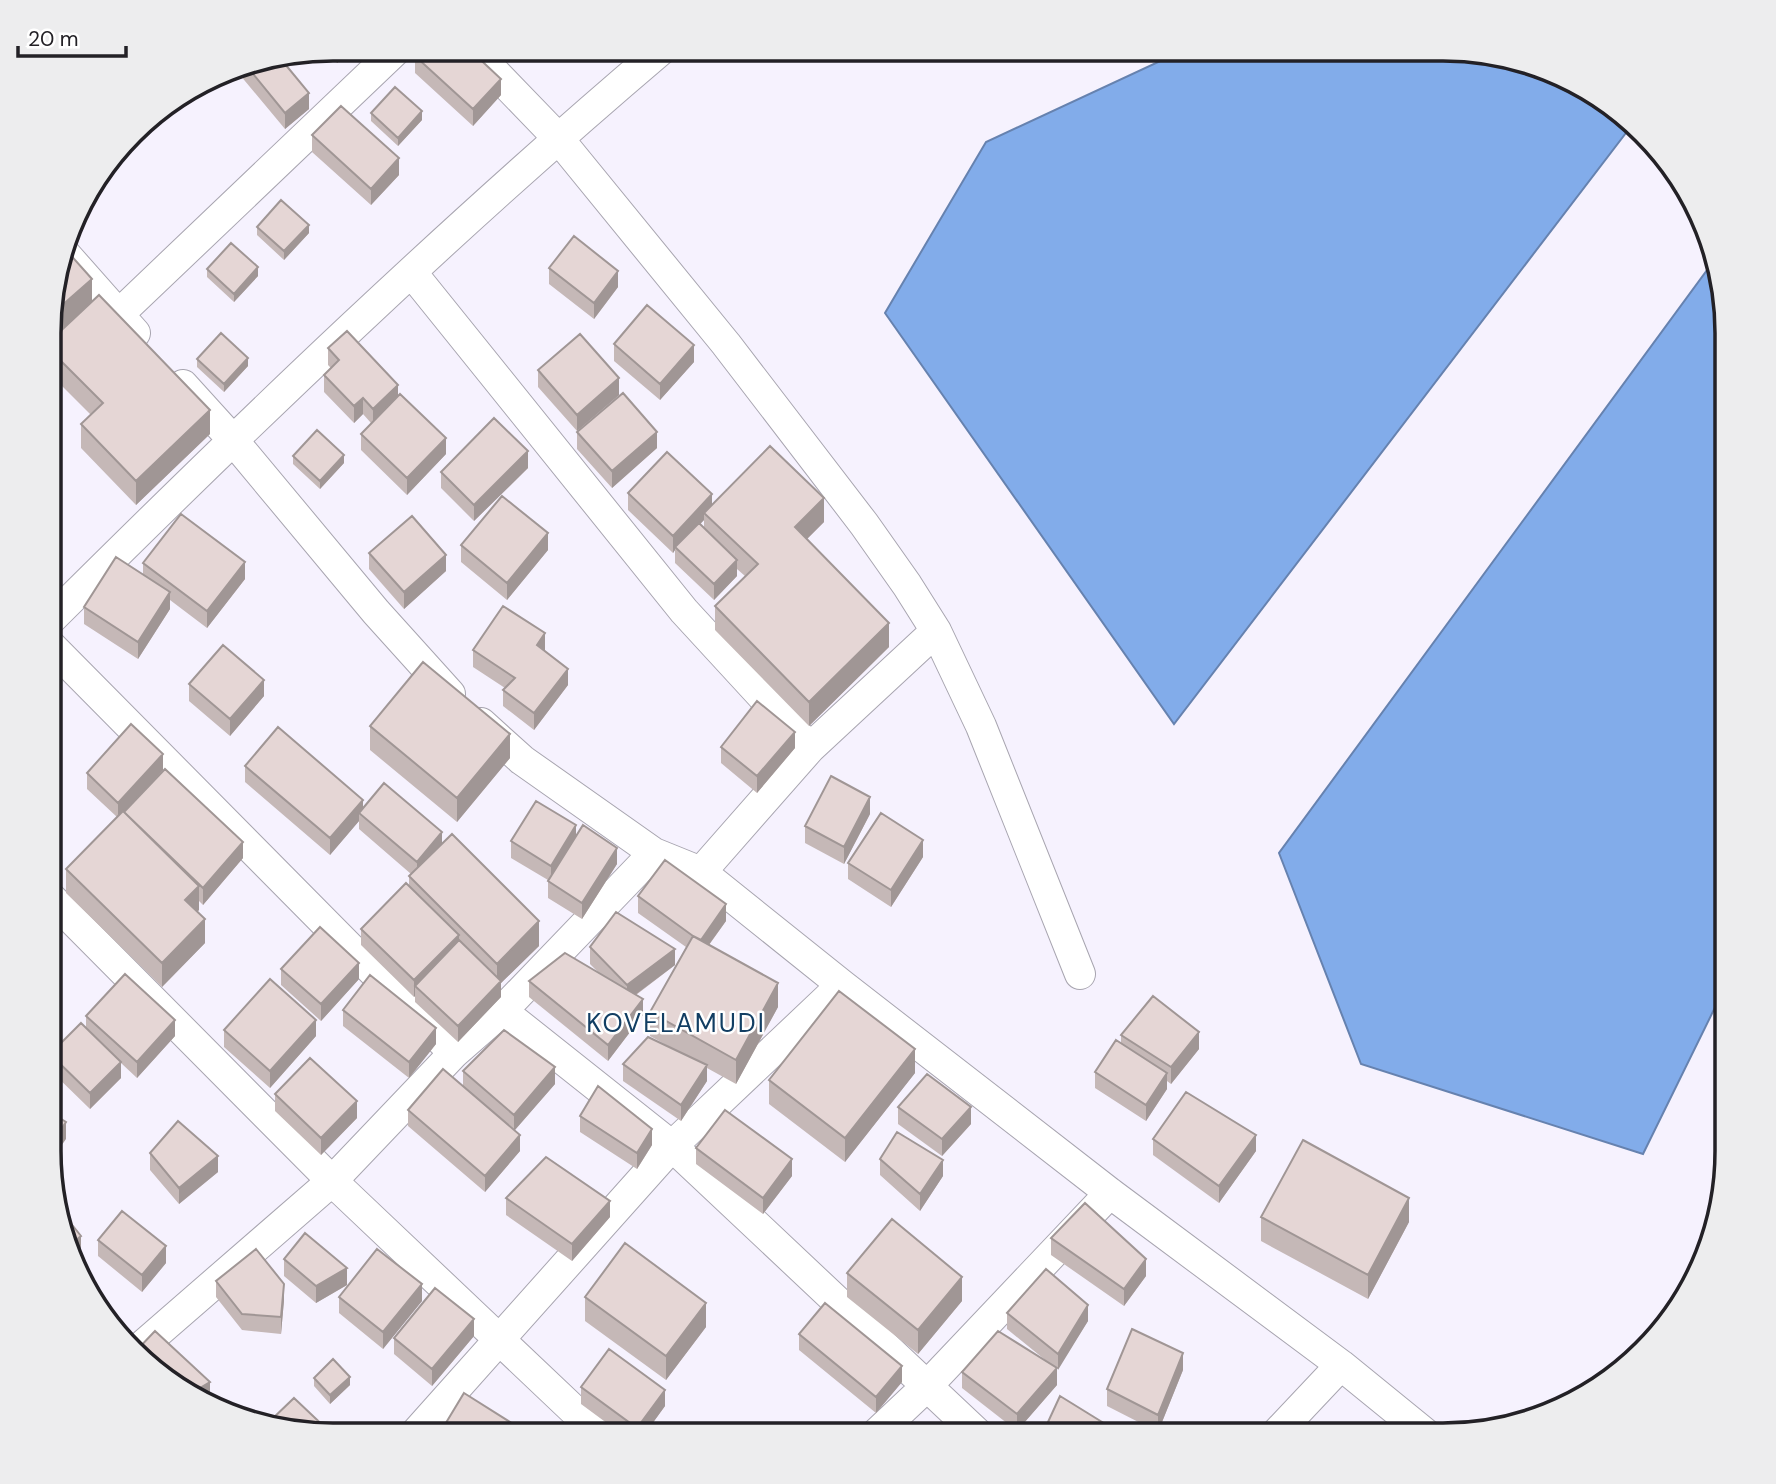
<svg xmlns="http://www.w3.org/2000/svg" width="1776" height="1484" viewBox="0 0 1776 1484" font-family="'DM Sans',sans-serif">
<style>
.water{fill:#82acea;stroke:#6682af;stroke-width:2}
.lines{fill:none;stroke-linecap:round;stroke-linejoin:round}
.street-casing{stroke:#a8a5b0;stroke-width:32}
.street{stroke:#fff;stroke-width:30}
.wall{fill:#c5b8b7;fill-rule:evenodd}
.shaded-wall{fill:#a09695}
.building{fill:#e5d6d5;stroke:#a09695;stroke-width:2}
.labels{text-anchor:middle;stroke-width:5;stroke-linejoin:round;paint-order:stroke}
.quarter-label{font-size:26px;letter-spacing:2px;fill:#123e63;stroke:#fff}
.rim{fill:none;stroke:#232126;stroke-width:3.5}
</style>
<rect width="100%" height="100%" fill="#f6f2fe"/>
<path class="water" d="M1186,49L1461,50L1552,71L1632,125L1174,724L885,313L986,142Z
M1713,262L1727,334V983L1643,1154L1361,1064L1279,853Z"/>
<g class="lines">
<defs>
<path id="street" d="M472,49L558,138L726,344L864,524L907,585L936,631L981,726L1080,974
M66,255L135,333
M412,273L684,611L810,748
M118,315L397,49
M183,385L232,439L376,612L450,694
M51,619C248,423 450,229 662,49
M51,646L454,1053
M481,723L522,760L654,853L701,872L842,985L1110,1193L1341,1365L1427,1435
M701,872L810,748L936,631
M50,897L332,1181L600,1435
M502,1011L672,1146L979,1435
M134,1353L332,1181L454,1053L502,1011L654,853
M415,1434L672,1146L842,985
M875,1435L927,1386L1110,1193
M1275,1435L1341,1365"/>
</defs>
<use href="#street" class="street-casing"/>
<use href="#street" class="street"/>
</g>
<path class="wall" d="M334,49H352L337,63L325,50Z
M415,56L501,95L473,126L415,73Z
M280,58L309,109L285,129L235,69V68L242,64Z
M371,113L422,120L398,146L371,121Z
M312,135L399,175L371,205L312,152Z
M257,227L309,233L284,260L257,235Z
M549,268L618,287L594,319L549,284Z
M207,269L258,276L234,302L207,277Z
M92,301L210,434L136,505L81,448V424L91,415L51,375V340Z
M614,344L694,362L660,400L614,361Z
M328,348L398,395L446,454L407,495L361,450V434L371,423L363,414L354,423L324,392V375L331,368L328,365Z
M197,359L248,366L224,392L197,367Z
M538,370L619,395L577,431L538,387Z
M577,432L657,448L612,488L577,449Z
M293,456L344,463L320,489L293,464Z
M528,468L474,521L441,488V472Z
M628,493L712,505L824,522L807,539L889,647L809,726L715,630V606L745,576L737,569V576L714,600L675,563V550L673,553L628,510ZM704,520V528L700,524Z
M461,545L548,550L507,600L461,562Z
M369,553L446,571L404,609L369,569Z
M143,563L245,579L207,628L170,600V609L138,659L84,624V607L143,575Z
M473,650H545L544,651L568,685L534,730L503,706V690L505,688L473,667Z
M189,684L264,696L230,736L189,701Z
M370,726L510,758L457,822L370,750Z
M721,747L795,748L757,793L721,763Z
M245,766L363,808L442,843L539,946L501,983V997L458,1042L415,1002V996L414,997L361,945V929L409,886V876L411,874L359,829V821L330,855L245,782Z
M163,770L139,796L243,858L203,905L199,901V910L197,912L205,943L162,987L66,893V869L117,817L87,789V773Z
M870,814L844,864L805,843V826Z
M576,836L617,864L582,919L548,898V880L511,858V841Z
M923,857L891,907L848,879V863Z
M638,896L726,921L709,945L778,1007L736,1084L707,1068V1081L681,1121L623,1081V1064L672,1048L650,1036V1012L686,947L638,913Z
M590,947L675,965L636,995L643,1015L608,1061L529,997V981L599,973L590,964Z
M281,969L359,979L321,1021L281,985Z
M343,1010L436,1044L409,1078L343,1026Z
M86,1016L175,1036L137,1078L121,1063V1078L90,1109L50,1070V1054L86,1028Z
M224,1030L316,1036L270,1088L224,1047Z
M1121,1035L1199,1049L1171,1084L1167,1081V1089L1146,1121L1095,1088V1072L1121,1043Z
M463,1071L555,1084L515,1130L520,1151L485,1192L408,1126V1110L463,1086Z
M915,1073L845,1162L769,1104V1080Z
M275,1094L357,1118L321,1155L275,1111Z
M898,1107L971,1124L942,1156L898,1124Z
M580,1116L652,1145L637,1169L580,1132Z
M1153,1139L1256,1151L1219,1203L1153,1155Z
M696,1148L792,1176L763,1214L696,1164Z
M150,1153L218,1172L179,1204L150,1170Z
M880,1159L943,1176L920,1211L880,1175Z
M506,1198L610,1217L572,1261L506,1215Z
M1261,1217L1409,1222L1368,1299L1261,1241Z
M1051,1238L1146,1276L1124,1306L1051,1255Z
M98,1240L166,1263L142,1292L98,1256Z
M284,1259L347,1285L316,1303L284,1276Z
M847,1273L962,1301L918,1354L847,1297Z
M216,1281L284,1300L281,1334L242,1330L216,1297Z
M339,1297L422,1301L383,1349L339,1313Z
M585,1297L706,1327L666,1380L585,1321Z
M1007,1313L1088,1321L1057,1369V1385L1017,1431L962,1388V1372L1049,1363L1007,1329Z
M799,1334L902,1382L876,1413L799,1350Z
M474,1336L432,1386L394,1354V1338Z
M1183,1370L1158,1432L1107,1406V1389Z
M314,1378L350,1385L330,1404L314,1386Z
M581,1387L665,1406L644,1435H623L581,1404Z"/>
<path class="shaded-wall" d="M337,49H352L337,63Z
M501,79V95L473,126V109Z
M309,93V109L285,129V113Z
M422,111V120L398,146V138Z
M399,158V175L371,205V189Z
M309,225V233L284,260V251Z
M258,267V276L234,302V294Z
M618,271V287L594,319V303Z
M92,279V303L51,339V315Z
M694,345V362L660,400V384Z
M248,358V366L224,392V384Z
M619,378V395L577,431V415Z
M398,385V401L373,425V409Z
M363,398V414L354,423V406Z
M210,410V434L136,505V481Z
M657,432V448L612,488V471Z
M446,438V454L407,495V478Z
M528,451V468L474,521V505Z
M344,455V463L320,489V481Z
M712,494V511L704,513V520L677,548L675,547V550L673,553V536Z
M824,498V522L795,551V527Z
M548,533V550L507,600V583Z
M446,555V571L404,609V592Z
M737,560V576L714,600V584Z
M245,562V579L207,628V611Z
M170,592V609L138,659V642Z
M889,623V647L809,726V702Z
M545,633V650L537,662V645Z
M568,669V685L534,730V713Z
M264,680V696L230,736V719Z
M795,732V748L757,793V776Z
M510,734V758L457,822V798Z
M163,754V770L118,819V803Z
M870,797V814L844,864V847Z
M363,800V816L359,813V821L330,855V838Z
M576,825V842L551,882V866Z
M442,832V849L417,879V862Z
M923,840V857L891,907V890Z
M243,842V858L203,905V888Z
M617,848V864L582,919V903Z
M199,886V910L185,924V900Z
M726,904V921L700,957V941Z
M205,919V943L162,987V963Z
M539,921V946L501,983V997L458,1042V1026L497,985V964Z
M459,935V952L415,986V996L414,997V980Z
M675,949V965L627,1001V985Z
M359,963V979L321,1021V1004Z
M778,983V1007L736,1084V1060Z
M643,999V1015L608,1061V1045Z
M175,1020V1036L137,1078V1062Z
M316,1020V1036L270,1088V1071Z
M436,1028V1044L409,1078V1062Z
M1199,1032V1049L1171,1084V1067Z
M915,1049V1073L845,1162V1138Z
M121,1062V1078L90,1109V1093Z
M707,1065V1081L681,1121V1105Z
M555,1067V1084L514,1131V1115Z
M1167,1073V1089L1146,1121V1105Z
M357,1101V1118L321,1155V1138Z
M971,1107V1124L942,1156V1139Z
M66,1122V1139L50,1162V1146Z
M652,1129V1145L637,1169V1153Z
M520,1135V1151L485,1192V1176Z
M1256,1135V1151L1219,1203V1186Z
M218,1156V1172L179,1204V1188Z
M792,1159V1176L763,1214V1198Z
M943,1160V1176L920,1211V1194Z
M1409,1198V1222L1368,1299V1275Z
M610,1201V1217L572,1261V1244Z
M81,1236V1253L74,1259L70,1245Z
M166,1246V1263L142,1292V1275Z
M1146,1259V1276L1124,1306V1289Z
M347,1268V1285L316,1303V1286Z
M962,1277V1301L918,1354V1330Z
M284,1284V1300L281,1334V1317Z
M422,1284V1301L383,1349V1332Z
M706,1303V1327L666,1380V1356Z
M1088,1305V1321L1058,1370V1354Z
M474,1319V1336L432,1386V1369Z
M1183,1353V1370L1158,1432V1415Z
M902,1366V1382L876,1413V1397Z
M1057,1368V1385L1017,1431V1414Z
M350,1377V1385L330,1404V1395Z
M210,1382V1398L206,1401L193,1392Z
M665,1390V1406L644,1435H637V1428Z"/>
<path class="building" d="M422,49H469L501,79L473,109L415,56Z
M280,58L309,93L285,113L245,64Z
M395,87L422,111L398,138L371,113Z
M341,106L399,158L371,189L312,135Z
M281,200L309,225L284,251L257,227Z
M574,236L618,271L594,303L549,268Z
M231,243L258,267L234,294L207,269Z
M67,251L92,279L51,315V296Z
M99,295L210,410L136,481L81,424L103,403L51,351V340Z
M647,305L694,345L660,384L614,344Z
M347,331L398,385L373,409L363,398L354,406L324,375L339,360L328,348Z
M221,333L248,358L224,384L197,359Z
M580,334L619,378L577,415L538,370Z
M623,393L657,432L612,471L577,432Z
M400,394L446,438L407,478L361,434Z
M494,418L528,451L474,505L441,472Z
M317,430L344,455L320,481L293,456Z
M770,446L824,498L795,527L889,623L809,702L715,606L758,564L704,513Z
M667,452L712,494L673,536L628,493Z
M502,496L548,533L507,583L461,545Z
M181,514L245,562L207,611L143,563Z
M412,516L446,555L404,592L369,553Z
M699,523L737,560L714,584L675,547Z
M116,557L170,592L138,642L84,607Z
M503,606L545,633L537,645L568,669L534,713L503,690L515,678L473,650Z
M223,645L264,680L230,719L189,684Z
M423,662L510,734L457,798L370,726Z
M757,701L795,732L757,776L721,747Z
M131,724L163,754L118,803L87,773Z
M278,727L363,800L330,838L245,766Z
M165,769L243,842L203,888L124,812Z
M831,776L870,797L844,847L805,826Z
M384,783L442,832L417,862L359,813Z
M536,801L576,825L551,866L511,841Z
M123,811L199,886L185,900L205,919L162,963L66,869Z
M881,813L923,840L891,890L848,863Z
M583,825L617,848L582,903L548,881Z
M452,834L539,921L497,964L409,876Z
M665,860L726,904L701,940L693,936L638,896Z
M406,883L459,935L414,980L361,929Z
M616,912L675,949L627,985L590,947Z
M320,927L359,963L321,1004L281,969Z
M693,936L778,983L736,1060L650,1012Z
M459,940L501,981L458,1026L415,986Z
M565,953L643,999L608,1045L529,981Z
M125,974L175,1020L137,1062L86,1016Z
M370,975L436,1028L409,1062L343,1010Z
M270,979L316,1020L270,1071L224,1030Z
M839,991L915,1049L845,1138L769,1080Z
M1153,996L1199,1032L1171,1067L1121,1035Z
M81,1023L121,1062L90,1093L50,1054Z
M504,1030L555,1067L514,1115L463,1071Z
M648,1037L707,1065L681,1105L623,1064Z
M1116,1040L1167,1073L1146,1105L1095,1072Z
M310,1058L357,1101L321,1138L275,1094Z
M443,1069L520,1135L485,1176L408,1110Z
M927,1074L971,1107L942,1139L898,1107Z
M598,1086L652,1129L637,1153L580,1116Z
M1186,1092L1256,1135L1219,1186L1153,1139Z
M725,1110L792,1159L763,1198L696,1148Z
M50,1112L66,1122L50,1146Z
M178,1121L218,1156L179,1188L150,1153Z
M897,1132L943,1160L920,1194L880,1159Z
M1303,1140L1409,1198L1368,1275L1261,1217Z
M546,1157L610,1201L572,1244L506,1198Z
M1085,1203L1146,1259L1124,1289L1051,1238Z
M61,1211L81,1236L70,1245Z
M122,1211L166,1246L142,1275L98,1240Z
M892,1219L962,1277L918,1330L847,1273Z
M305,1233L347,1268L316,1286L284,1259Z
M625,1243L706,1303L666,1356L585,1297Z
M256,1249L284,1284L281,1317L242,1314L216,1281Z
M377,1249L422,1284L383,1332L339,1297Z
M1046,1269L1088,1305L1058,1354L1007,1313Z
M435,1288L474,1319L432,1369L394,1338Z
M825,1303L902,1366L876,1397L799,1334Z
M1132,1329L1183,1353L1158,1415L1107,1389Z
M155,1331L210,1382L193,1392L134,1353Z
M998,1331L1057,1368L1017,1414L962,1372Z
M609,1349L665,1390L637,1428L581,1387Z
M333,1359L350,1377L330,1395L314,1378Z
M464,1393L518,1427L514,1435L447,1434L441,1431Z
M1060,1396L1123,1435H1042Z
M294,1398L332,1434H315L268,1423Z"/>
<g class="labels">
<g class="quarter-label">
<text x="676" y="1032">KOVELAMUDI</text>
</g>
</g>
<path d="M0 0H1776V1484H0ZM333 61H1443A272 272 0 0 1 1715 333V1151A272 272 0 0 1 1443 1423H333A272 272 0 0 1 61 1151V333A272 272 0 0 1 333 61Z" fill="#ededee" fill-rule="evenodd"/>
<path class="rim" d="M333 61H1443A272 272 0 0 1 1715 333V1151A272 272 0 0 1 1443 1423H333A272 272 0 0 1 61 1151V333A272 272 0 0 1 333 61Z"/>
<path d="M18 46v10h108v-10" fill="none" stroke="#232126" stroke-width="3.5"/>
<text x="28" y="46" font-size="21" fill="#232126" stroke="#ffffff" stroke-width="5" paint-order="stroke">20 m</text>
</svg>
